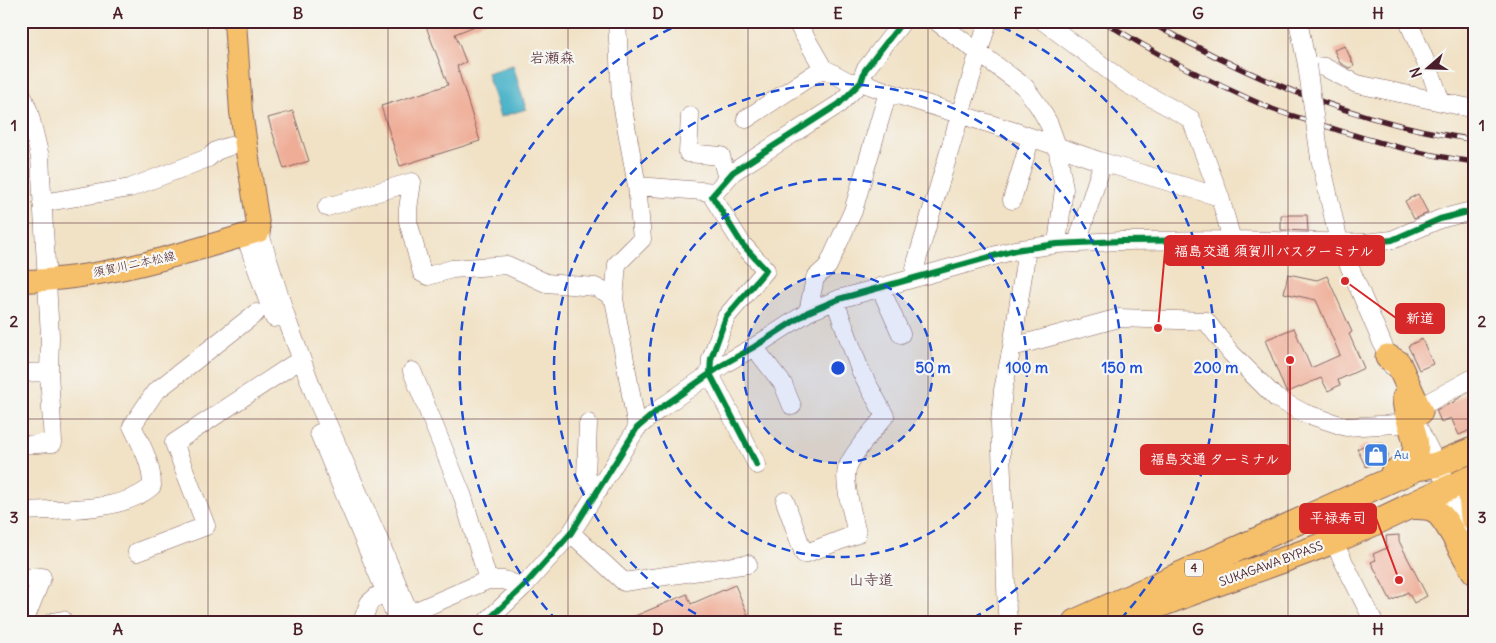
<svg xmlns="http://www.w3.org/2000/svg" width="1496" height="643" viewBox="0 0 1496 643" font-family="Delius,'Klee One',sans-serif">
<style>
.water{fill:#4bb4c9;stroke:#4a6a7a}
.building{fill:#efad97}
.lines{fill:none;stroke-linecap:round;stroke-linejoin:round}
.minor-casing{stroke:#846361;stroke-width:19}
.major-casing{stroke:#846361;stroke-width:24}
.highway-casing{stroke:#846361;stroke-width:27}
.minor{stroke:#fff;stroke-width:18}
.major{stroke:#f6c06b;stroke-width:22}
.highway{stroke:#f6c06b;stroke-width:25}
.rail-casing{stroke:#4a1f2b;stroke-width:5.5}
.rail{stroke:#f6f6f2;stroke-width:4;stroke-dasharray:11;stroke-linecap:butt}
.minor-bridge-casing{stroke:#846361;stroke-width:19;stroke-linecap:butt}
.minor-bridge{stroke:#fff;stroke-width:18}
.cycleway-casing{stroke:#f6f6f2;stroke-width:9}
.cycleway{stroke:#00873e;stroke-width:6}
.grid{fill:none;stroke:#4a1f2b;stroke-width:1;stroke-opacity:0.55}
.ring{fill:none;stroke:#1d4ed8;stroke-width:2.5;stroke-dasharray:9 6}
.labels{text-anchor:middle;stroke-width:4.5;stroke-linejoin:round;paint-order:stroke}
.shield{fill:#f6f6f2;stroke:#7e6067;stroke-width:1}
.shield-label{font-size:11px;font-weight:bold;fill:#4a1f2b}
.street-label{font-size:12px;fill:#4a1f2b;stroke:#f6f6f2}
.shop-label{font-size:12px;fill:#366cbe;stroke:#f6f6f2;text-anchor:start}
.quarter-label{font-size:15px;fill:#4a1f2b;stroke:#f6f6f2}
.centre{fill:#1d4ed8;stroke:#f6f6f2;stroke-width:2.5}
.ring-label{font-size:15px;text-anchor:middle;font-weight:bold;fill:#1d4ed8;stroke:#f6f6f2;stroke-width:4.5;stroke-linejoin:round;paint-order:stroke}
.leader{fill:none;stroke:#d62828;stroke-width:2}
.callout-dot{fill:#d62828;stroke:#f6f6f2;stroke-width:2}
.callout{fill:#d62828;stroke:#d62828;stroke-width:2}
.callout-label{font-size:14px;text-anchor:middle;font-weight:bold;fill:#fff}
.neatline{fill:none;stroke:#4a1f2b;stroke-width:2}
.grid-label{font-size:16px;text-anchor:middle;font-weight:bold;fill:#4a1f2b}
</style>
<rect width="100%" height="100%" fill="#f6f6f2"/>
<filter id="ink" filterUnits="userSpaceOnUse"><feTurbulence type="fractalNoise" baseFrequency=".02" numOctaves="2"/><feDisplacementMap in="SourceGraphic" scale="10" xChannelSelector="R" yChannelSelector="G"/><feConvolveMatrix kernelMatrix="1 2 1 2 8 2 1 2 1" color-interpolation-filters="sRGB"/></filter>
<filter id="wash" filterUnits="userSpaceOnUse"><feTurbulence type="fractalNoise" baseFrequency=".0096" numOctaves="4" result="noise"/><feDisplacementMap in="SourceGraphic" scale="20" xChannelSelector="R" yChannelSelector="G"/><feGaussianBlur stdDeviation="1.12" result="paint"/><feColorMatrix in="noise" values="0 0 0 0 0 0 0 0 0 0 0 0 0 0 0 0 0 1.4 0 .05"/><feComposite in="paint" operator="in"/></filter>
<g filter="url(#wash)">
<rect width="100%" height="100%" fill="#f1e2c6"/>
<path class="water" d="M513,65L526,109L500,117L487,73Z"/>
<g id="blocks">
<path class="building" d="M424,21H487L455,34L466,62L457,66L480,141L400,166L381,106L448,85Z
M1345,46L1354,66L1349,68L1340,63L1334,50Z
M293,111L309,161L284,169L268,118Z
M1418,194L1428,213L1414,219L1405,201Z
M1281,215H1307L1308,231L1281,230Z
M1288,274L1317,280L1327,276L1352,332L1349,334L1364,368L1338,380L1340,385L1328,391L1321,378L1288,392H1286L1265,340L1294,328L1311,368L1340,355L1316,300L1284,293Z
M1422,339L1433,364L1419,370L1408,346Z
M1475,389V428L1459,435L1451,418L1441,422L1436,410L1454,402V401Z
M1382,443L1389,456L1366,467L1357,449L1367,444L1369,449Z
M1399,535V541L1427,596L1414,603L1408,592L1391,601L1371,562L1376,560L1373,554L1387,548L1386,536Z
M735,585L751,622H621L687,594L691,604Z"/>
</g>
</g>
<g filter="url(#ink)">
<use href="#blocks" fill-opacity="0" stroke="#846361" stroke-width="1"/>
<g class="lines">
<defs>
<path id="minor" d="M617,21L621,98L637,186L716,192
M796,21L823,68L849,82H861L888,92L1013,131L1099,161L1220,197
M936,21L1025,87L1040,108L1049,124L1057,146L1064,189L1057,244
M1043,21L1127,84L1191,119L1220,197L1232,240
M1298,21L1307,65L1324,67L1357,84L1475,109
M1408,21L1433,79L1441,102
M21,92L29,112L40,157L50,336L49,372L53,443L21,445
M690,116L688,153L721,156L727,179
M746,119L823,68
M1320,158L1339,242L1392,366
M637,186L642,239L617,264L614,299L637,428
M1012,200L1031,137
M42,203L130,188L208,158L216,151L230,146
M327,207L412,182L408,209V221L422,273L428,276L452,269L507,265L546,283L595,287L605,292L614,299
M259,231L287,320L314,393L376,533L413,622
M245,235L274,318
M1077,243L1103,162
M913,278L917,260L988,21
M880,287L901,334
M808,312L815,278L828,266L853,211L888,92
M754,347L783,384L792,406
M1012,347L1119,318L1206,321L1231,353L1276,398L1304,413L1346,427L1412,423
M412,371L463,497L488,580
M21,373L49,372
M1418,408L1475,377
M588,423L586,477L599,490
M1418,427L1448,487L1452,512L1461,531
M319,433L398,622
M757,465L710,374L711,359L726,317L766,270L742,244L712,196L733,172L839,104L861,82L865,70L903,21
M785,501L804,554L857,534C854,518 843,485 847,469C850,456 875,428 885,416L860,370L835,301
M21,511C60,509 122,513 152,486C152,464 142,446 132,426L155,392L256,313
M571,533L624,582L748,564
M1333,541L1374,622
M137,552L206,526L174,443L292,365
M21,578L42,577L24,622
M409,614L488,580H504L523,587
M52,622L63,620V622
M362,622L369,603L385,589
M486,622L523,587L571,533L637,428L658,410L724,364L754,347L808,312L839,299L1015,250L1057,244L1121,241L1232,240L1364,243L1392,240L1440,219L1475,210
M1009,622L1007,612L1000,423L1003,390L1012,347L1027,249"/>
<path id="major" d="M21,281C102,280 182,254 259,231L241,112L235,21"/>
<path id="highway" d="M1388,357L1398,363L1420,412
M1393,473C1436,453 1405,429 1405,398
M1409,506C1416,507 1427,506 1433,509C1448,517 1464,558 1475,572
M1473,518L1471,495L1475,489
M1075,622L1417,468L1436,465L1475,449
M1120,622C1189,590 1262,570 1333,541C1381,522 1426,496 1475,477"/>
</defs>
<use href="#minor" class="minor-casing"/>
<use href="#major" class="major-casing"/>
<use href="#highway" class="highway-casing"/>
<use href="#minor" class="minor"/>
<use href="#major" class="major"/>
<use href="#highway" class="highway"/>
<defs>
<path id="rail" d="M1103,21C1157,55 1214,84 1272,109C1288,115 1304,119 1319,124C1370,141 1422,155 1475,162
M1148,21C1164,31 1182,39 1199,48C1285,93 1378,126 1475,140"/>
</defs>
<use href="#rail" class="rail-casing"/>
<use href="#rail" class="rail"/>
<defs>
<path id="minor-bridge" d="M1307,65L1320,158"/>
</defs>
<use href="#minor-bridge" class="minor-bridge-casing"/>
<use href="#minor-bridge" class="minor-bridge"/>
<defs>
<path id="cycleway" d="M757,465L710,374L711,359L726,317L766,270L742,244L712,196L733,172L839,104L861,82L865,70L903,21
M486,622L523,587L571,533L637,428L658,410L724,364L754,347L808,312L839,299L1015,250L1057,244L1121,241L1232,240L1364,243L1392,240L1440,219L1475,210"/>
</defs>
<use href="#cycleway" class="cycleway-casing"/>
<use href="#cycleway" class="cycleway"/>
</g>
</g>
<path class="grid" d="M208,21V622M388,21V622M568,21V622M748,21V622M928,21V622M1108,21V622M1288,21V622M21,223H1475M21,419H1475"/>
<circle cx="838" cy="368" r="95" fill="#1d4ed8" fill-opacity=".12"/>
<g class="ring">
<circle cx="838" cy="368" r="95"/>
<circle cx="838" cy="368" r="189"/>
<path d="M709 621A284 284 0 1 1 967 621"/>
<path d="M557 621A378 378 0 0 1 687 21M989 21A378 378 0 0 1 1119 621"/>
</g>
<defs>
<symbol id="shop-square" viewBox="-11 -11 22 22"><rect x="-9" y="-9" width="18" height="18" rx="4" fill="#3f7fe0" stroke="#f6f6f2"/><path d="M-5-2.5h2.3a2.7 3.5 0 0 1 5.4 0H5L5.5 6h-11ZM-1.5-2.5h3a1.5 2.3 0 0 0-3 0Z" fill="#fff"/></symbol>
</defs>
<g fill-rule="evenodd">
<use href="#shop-square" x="1362" y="441" width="28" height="28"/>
</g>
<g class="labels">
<rect class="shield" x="1185" y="559.5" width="18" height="17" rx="4"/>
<g class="shield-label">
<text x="1194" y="572">4</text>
</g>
<g class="street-label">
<text transform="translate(134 264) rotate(-12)" y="4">須賀川二本松線</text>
<text transform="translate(1271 564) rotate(-20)" y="4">SUKAGAWA BYPASS</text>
</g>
<g class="shop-label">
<text x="1394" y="459">Au</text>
</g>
<g class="quarter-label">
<text x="552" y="63">岩瀬森</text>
<text x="871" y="585">山寺道</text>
</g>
</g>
<circle cx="838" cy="368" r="8" class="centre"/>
<g class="ring-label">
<text x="933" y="373">50 m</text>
<text x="1027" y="373">100 m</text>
<text x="1122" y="373">150 m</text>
<text x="1216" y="373">200 m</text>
</g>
<path class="leader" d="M1158 328L1165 251M1345 281L1396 318M1290 360L1290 459M1399 580L1376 518"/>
<g class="callout-dot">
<circle cx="1158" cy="328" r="5"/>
<circle cx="1345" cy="281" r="5"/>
<circle cx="1290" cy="360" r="5"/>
<circle cx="1399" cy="580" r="5"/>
</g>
<g class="callout">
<rect x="1165" y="236" width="219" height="29" rx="5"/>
<rect x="1396" y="304" width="48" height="29" rx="5"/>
<rect x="1141" y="445" width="149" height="29" rx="5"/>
<rect x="1300" y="504" width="76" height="29" rx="5"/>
</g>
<g class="callout-label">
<text x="1274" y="256">福島交通 須賀川バスターミナル</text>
<text x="1420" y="323">新道</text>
<text x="1215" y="464">福島交通 ターミナル</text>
<text x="1338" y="523">平禄寿司</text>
</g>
<rect width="1496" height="643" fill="none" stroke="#f6f6f2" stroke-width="55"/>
<g transform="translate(1428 68) rotate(250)" stroke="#f6f6f2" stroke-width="4" paint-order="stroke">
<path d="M0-4L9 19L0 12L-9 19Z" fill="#4a1f2b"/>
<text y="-8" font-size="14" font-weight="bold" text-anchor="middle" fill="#4a1f2b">N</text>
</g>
<rect x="28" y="28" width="1440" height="588" class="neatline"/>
<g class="grid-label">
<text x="118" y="19">A</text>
<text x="298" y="19">B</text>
<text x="478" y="19">C</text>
<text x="658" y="19">D</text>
<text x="838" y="19">E</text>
<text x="1018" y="19">F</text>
<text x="1198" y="19">G</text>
<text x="1378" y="19">H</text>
<text x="14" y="131">1</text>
<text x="1482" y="131">1</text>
<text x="14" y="327">2</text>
<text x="1482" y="327">2</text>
<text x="14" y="523">3</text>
<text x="1482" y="523">3</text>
<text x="118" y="635">A</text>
<text x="298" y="635">B</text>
<text x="478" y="635">C</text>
<text x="658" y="635">D</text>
<text x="838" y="635">E</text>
<text x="1018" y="635">F</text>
<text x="1198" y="635">G</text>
<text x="1378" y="635">H</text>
</g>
</svg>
